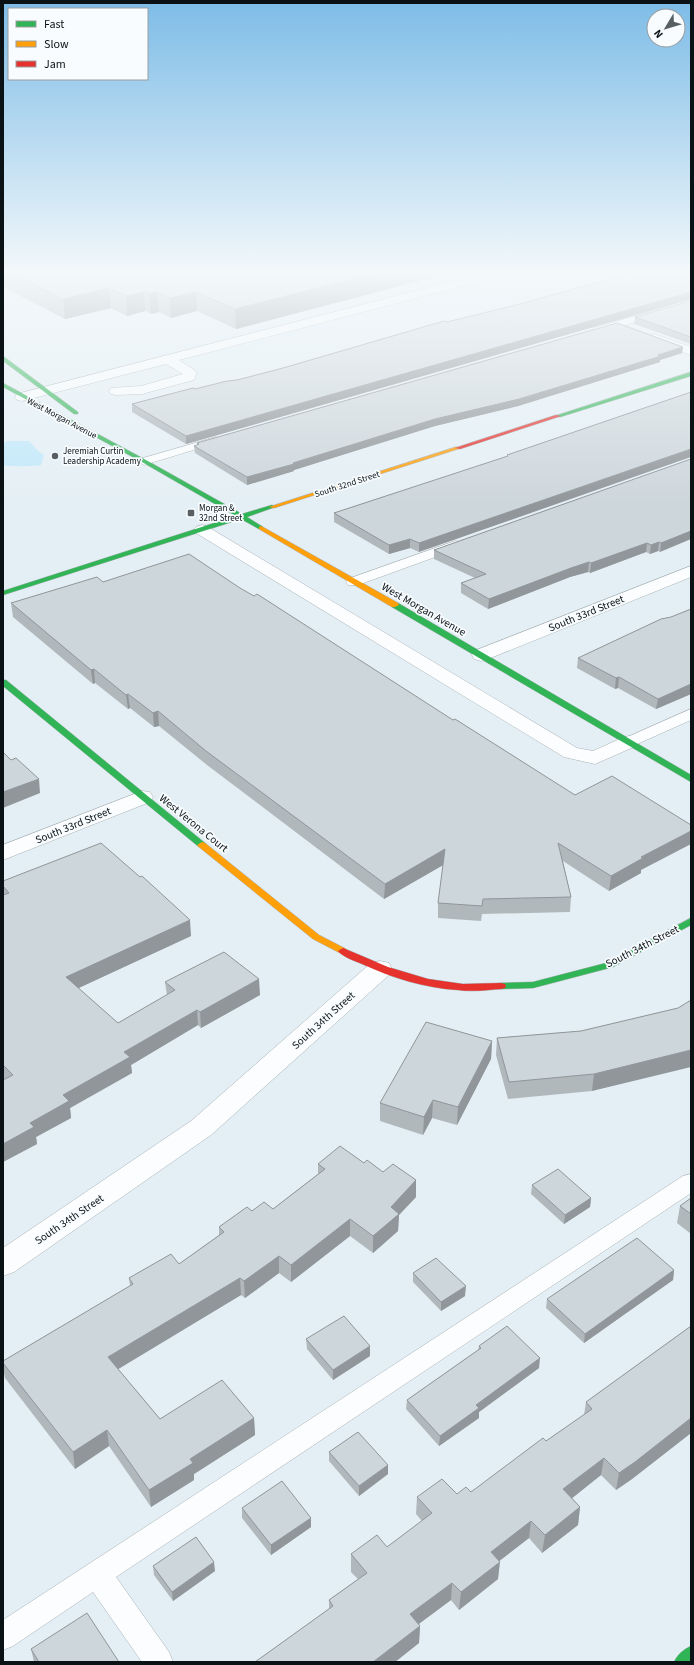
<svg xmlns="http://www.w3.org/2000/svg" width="694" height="1665" viewBox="0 0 694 1665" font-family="'Source Sans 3',sans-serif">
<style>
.green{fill:#c1e8fa}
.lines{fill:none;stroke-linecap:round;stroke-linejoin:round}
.lane-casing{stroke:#a9b1b5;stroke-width:1}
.street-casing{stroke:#a9b1b5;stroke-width:1}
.fast-casing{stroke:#a9b1b5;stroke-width:1}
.slow-casing{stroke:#a9b1b5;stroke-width:1}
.jam-casing{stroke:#a9b1b5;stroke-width:1}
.lane{fill:#fbfdfe;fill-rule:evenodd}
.street{fill:#fbfdfe;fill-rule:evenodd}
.fast{fill:#30b455;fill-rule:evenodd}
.slow{fill:#ff9f0a;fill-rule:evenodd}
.jam{fill:#e5322d;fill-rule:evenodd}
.wall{fill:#b0b8bc}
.shaded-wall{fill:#909699}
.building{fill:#cdd6db;stroke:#909699}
.poi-dot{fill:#575f63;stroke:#f8fcfe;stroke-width:1.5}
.labels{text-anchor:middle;stroke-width:3.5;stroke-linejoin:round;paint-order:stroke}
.far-street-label{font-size:9px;fill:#0b1215;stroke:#f8fcfe}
.far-poi-label{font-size:9px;fill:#0b1215;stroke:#f8fcfe;text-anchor:start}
.street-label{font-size:11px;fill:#0b1215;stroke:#f8fcfe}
</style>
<rect width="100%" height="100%" fill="#e4eff5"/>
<path class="green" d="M7,441H29L38,451L44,455L41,465C35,466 9,467 3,465V444Z"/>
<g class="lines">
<defs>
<path id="lane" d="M691,300V306L597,333L592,330L594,328Z
M216,437L220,438L222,440L220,442L144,465L138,461L140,459Z
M455,541L460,542L461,545L460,548L358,585H348L346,582L348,579Z
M691,709V720L635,745H623L621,742L623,739Z
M691,1174V1193L116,1577L169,1652L173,1662H142L93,1592L13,1646L3,1650V1620L683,1176Z"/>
<path id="street" d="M493,271H514L512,273L179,360L197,372L194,380L142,394L116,395L111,394L109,391L111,388L141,386L183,374L166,364L22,401L17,400L15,397L17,394Z
M654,334L691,347V355L649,341L648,338Z
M202,525L208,527L577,748L593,751L622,738L629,736L636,738L639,742L636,746L595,764L564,757L196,533L194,530L196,527Z
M691,566V577L488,659L481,661L474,659L472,655L474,651Z
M142,791L150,792L153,797L150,802L3,860V845Z
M380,961L389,963L392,969L389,975L211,1135L14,1272L3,1276V1248L191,1121L371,963Z"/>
<path id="fast" d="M3,356L78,412V414H74L3,361Z
M691,372V376L560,417L555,416Z
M3,383L146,460L242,514L272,505L275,507L247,517L263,527V529H259L241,519L3,595V591L236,516L142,462L3,387Z
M392,603H398L691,775V782L392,607Z
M3,680H6L205,843L207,845L205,847H199L3,686Z
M691,918V925L613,967L533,988L501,989L497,988L496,986L497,984L501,983L533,982L606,963Z
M691,1646V1662H674C678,1654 683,1650 691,1646Z"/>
<path id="slow" d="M456,447L461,448L274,508L269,507Z
M261,526L398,603L399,605L395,607H392L259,529V527Z
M202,842L205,843L319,935L346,949L348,951L346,953H340L313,939L199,847L197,845Z"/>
<path id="jam" d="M556,415L561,416L460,449L455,448Z
M343,948L388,967L428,979L463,984L501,983L505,984L506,986L505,988L501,989C487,990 472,992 458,990C425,988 392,978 362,964C355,961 343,957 338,951Z"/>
</defs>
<use href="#lane" class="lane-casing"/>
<use href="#street" class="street-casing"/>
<use href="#fast" class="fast-casing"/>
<use href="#slow" class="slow-casing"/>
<use href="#jam" class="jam-casing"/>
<use href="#lane" class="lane"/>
<use href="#street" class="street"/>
<use href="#fast" class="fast"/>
<use href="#slow" class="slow"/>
<use href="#jam" class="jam"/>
</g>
<path class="wall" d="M3,271H457L236,329L197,311L171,318L159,312L151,314L145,311L127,316L111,308L65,319L3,287Z
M691,271V299L186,444L132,412V404L237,380L283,368L447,322Z
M691,301V344L634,324L635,317Z
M683,347L682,353L660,360V362L518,406L435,426L294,470V471L247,485L195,453L194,446L197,445V443Z
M691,392L419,552L410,548L389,554L334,522V513L507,456V455Z
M691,460L660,552L658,551L650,554L646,552L590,573L588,572L570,577L488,609L461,593V583L475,578L434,559V550Z
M103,582L641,870V873L609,891L563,861L571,897L570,912L482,914L481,921L438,918V903L443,865L384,899L207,765L159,726L154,727L130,708L128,709L95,683L93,684L13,617L11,603Z
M691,609V694L656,709L618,688L615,689L577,668L578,658Z
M3,881L191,936L78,988L118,1023L167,995L165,982L260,995L201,1028L198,1025L131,1065L132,1073L70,1108L71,1118L36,1137L37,1144L3,1162V1080H4L3,1079Z
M678,1008L592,1091L508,1099L496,1055L497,1038L581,1031Z
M492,1041L491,1059L457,1125L432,1118L423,1135L380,1121V1103Z
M364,1163L416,1197L399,1215L398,1231L373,1253L350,1236L291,1282L279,1273L245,1298L241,1295L118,1369L160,1419L254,1418L255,1435L194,1474V1480L151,1507L109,1446L75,1469L5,1378L3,1367V1361L130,1286L129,1278L179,1264L219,1235V1227L252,1211L273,1209L318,1174V1164Z
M532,1185L591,1198L590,1207L564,1224L531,1194Z
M691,1198V1234L677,1223L680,1206Z
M674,1270L673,1280L584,1343L546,1308L547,1299Z
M413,1273L465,1296L441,1311L413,1282Z
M691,1326V1433L632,1479L616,1490L601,1475L572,1498L580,1507L578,1525L542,1553L529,1538L499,1561L498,1579L459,1610L451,1600L419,1624L420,1626L419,1643L395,1662H255L329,1609V1600L358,1579L351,1572V1554L387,1547L422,1521L416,1514L417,1497L457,1494L471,1492L546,1441L584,1415L586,1402Z
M306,1339L370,1356L333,1380L307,1349Z
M479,1346L539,1368L479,1412V1418L439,1446L406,1409L407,1400L478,1350Z
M329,1452L388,1465V1474L359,1496L329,1461Z
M242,1508L311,1527L271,1555L242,1518Z
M153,1566L215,1571L173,1601L154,1575Z
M31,1649L119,1662H34Z"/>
<path class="shaded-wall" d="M384,271H457L236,329L235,309Z
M109,288L111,308L65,319L63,299Z
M144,292L145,311L127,316L126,296Z
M157,292L159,312L151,314L149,294Z
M196,292L197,311L171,318L170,298Z
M691,292V299L186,444V436Z
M683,347L682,353L660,360V362L518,406L435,426L294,470V471L247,485V477L293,463L435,419L658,355Z
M691,449V457L419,552V543Z
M691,530V539L660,552L661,543Z
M410,539V548L389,554V545Z
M659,542L658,551L650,554L651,545Z
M647,543L646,552L590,573L591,563Z
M589,562L588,572L570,577L488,609L489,599L571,568Z
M94,669L95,683L93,684L91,670Z
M619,677L618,688L615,689L616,678Z
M691,684V694L656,709L658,699Z
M128,694L130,708L128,709L126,695Z
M158,711L159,726L154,727L153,713Z
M39,779L40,793L3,808V792Z
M691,831V844L641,870V873L609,891L611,876L641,857Z
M445,849V864L384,899L385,884Z
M190,920L191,936L68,993L66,977Z
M259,979L260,995L201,1028L200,1012Z
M197,1010L198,1025L131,1065L132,1073L70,1108L71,1118L36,1137L37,1144L3,1162V1144L63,1095L124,1052Z
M492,1041L491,1059L457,1125L458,1107Z
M691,1050V1067L592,1091L594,1074Z
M433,1100L432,1118L423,1135L424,1117Z
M416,1180V1197L399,1215L398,1231L373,1253V1236L391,1207Z
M591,1198L590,1207L564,1224L565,1215Z
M350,1219V1236L291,1282V1265Z
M279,1256V1273L245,1298L244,1281Z
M674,1270L673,1280L584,1343L585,1334Z
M240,1278L241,1295L110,1374L108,1357Z
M466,1286L465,1296L441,1311V1302Z
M370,1346V1356L333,1380V1370Z
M540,1358L539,1368L479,1412V1418L439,1446L440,1436L476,1405Z
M254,1418L255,1435L194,1474V1480L151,1507L149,1490L190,1459Z
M691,1418V1433L632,1479L616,1490L619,1473Z
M107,1430L109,1446L75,1469L73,1452Z
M604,1458L601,1475L561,1507L563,1489Z
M388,1465V1474L359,1496V1486Z
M580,1507L578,1525L542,1553L545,1535Z
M311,1518V1527L271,1555V1545Z
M531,1521L529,1538L489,1569L491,1552Z
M214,1562L215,1571L173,1601L172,1592Z
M500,1562L498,1579L459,1610L461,1592Z
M452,1583L451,1600L409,1631L410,1614Z
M420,1626L419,1643L395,1662H373Z"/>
<path class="building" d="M7,271H384L235,309L196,292L170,298L157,292L149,294L144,292L126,296L109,288L63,299Z
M638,271H691V292L186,436L132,404L193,388L195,389L227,381L237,380L283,368L444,321L447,322L520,304Z
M691,301V337L635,317Z
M617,323L683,347L658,355L661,356L519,399L435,419L293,463L294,464L247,477L194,446L199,444L197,443Z
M691,392V449L419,543L410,539L389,545L334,513L508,456L507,455Z
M691,459V531L661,543L659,542L651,545L647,543L591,563L589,562L571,568L489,599L461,583L486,574L434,550Z
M189,554L240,588L254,596L257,594L453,720L455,719L575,795L612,776L691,825V831L641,857L643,858L611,876L558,843L571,897L483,899L482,906L438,903L445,849L385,884L206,751L158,711L153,713L128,694L126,695L94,669L91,670L11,603L97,577L103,582Z
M691,609V684L658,699L619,677L616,678L578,658L661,619L671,617Z
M3,752L11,760L16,758L39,779L3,792Z
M101,843L140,877L142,876L190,920L66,977L118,1023L175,990L165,982L224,952L259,979L200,1012L197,1010L124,1052L130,1057L63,1095L69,1101L30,1123L34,1127L3,1144V1080L13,1075L3,1065V895L9,893L3,886V881Z
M691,1000V1050L594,1074L509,1082L497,1038L581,1031L678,1008Z
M426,1022L492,1041L458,1107L433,1100L424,1117L380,1103Z
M340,1146L364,1163L367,1160L383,1172L393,1164L416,1180L391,1207L399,1214L373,1236L350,1219L291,1265L279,1256L244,1281L240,1278L108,1357L160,1419L222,1380L254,1418L190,1459L193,1463L149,1490L107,1430L73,1452L3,1363V1361L133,1284L129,1278L171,1254L179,1264L224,1232L219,1227L247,1207L252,1211L264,1202L273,1209L325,1169L318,1164Z
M558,1169L591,1198L565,1215L532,1185Z
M691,1198V1214L680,1206Z
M637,1238L674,1270L585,1334L547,1299Z
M436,1258L466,1286L441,1302L413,1273Z
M344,1316L370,1346L333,1370L306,1339Z
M507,1326L540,1358L476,1405L479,1408L440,1436L407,1400L481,1348L479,1346Z
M691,1326V1418L635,1462L619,1473L604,1458L563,1489L580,1507L545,1535L531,1521L491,1552L500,1562L461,1592L452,1583L410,1614L420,1626L373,1662H255L333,1606L329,1600L367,1573L351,1554L377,1535L387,1547L432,1513L417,1497L442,1479L457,1494L466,1487L471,1492L543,1438L546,1441L592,1409L586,1402Z
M358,1432L388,1465L359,1486L329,1452Z
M282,1481L311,1518L271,1545L242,1508Z
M196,1537L214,1562L172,1592L153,1566Z
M87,1613L119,1662H39L31,1649Z"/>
<linearGradient id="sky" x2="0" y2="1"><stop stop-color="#7dbce7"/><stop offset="0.54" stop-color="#f3f8fa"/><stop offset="1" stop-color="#f3f8fa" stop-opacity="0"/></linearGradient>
<rect width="694" height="504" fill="url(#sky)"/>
<g class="poi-dot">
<circle cx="55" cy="456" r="4"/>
<rect x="187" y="509" width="8" height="8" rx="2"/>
</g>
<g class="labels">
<g class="far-street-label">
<text transform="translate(62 418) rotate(28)" y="3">West Morgan Avenue</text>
<text transform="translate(347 484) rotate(-18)" y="3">South 32nd Street</text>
</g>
<g class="far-poi-label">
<text x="63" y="454">Jeremiah Curtin<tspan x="63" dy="10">Leadership Academy</tspan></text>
<text x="199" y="511">Morgan &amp;<tspan x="199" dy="10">32nd Street</tspan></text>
</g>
<g class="street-label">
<text transform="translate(424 609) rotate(30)" y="4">West Morgan Avenue</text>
<text transform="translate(586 613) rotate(-22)" y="4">South 33rd Street</text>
<text transform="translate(194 823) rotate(39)" y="4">West Verona Court</text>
<text transform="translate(73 825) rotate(-22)" y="4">South 33rd Street</text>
<text transform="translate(642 946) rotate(-27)" y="4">South 34th Street</text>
<text transform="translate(323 1020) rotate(-42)" y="4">South 34th Street</text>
<text transform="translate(69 1219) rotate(-34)" y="4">South 34th Street</text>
</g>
</g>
<rect width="694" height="1665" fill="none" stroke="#0b1215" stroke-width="8"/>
<rect x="8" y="8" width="140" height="72" fill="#f8fcfe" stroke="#999ea1"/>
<rect x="16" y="21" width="20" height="6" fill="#30b455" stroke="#999ea1"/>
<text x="44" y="28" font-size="12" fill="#0b1215">Fast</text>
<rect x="16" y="41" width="20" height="6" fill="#ff9f0a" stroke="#999ea1"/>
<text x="44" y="48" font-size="12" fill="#0b1215">Slow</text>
<rect x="16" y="61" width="20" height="6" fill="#e5322d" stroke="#999ea1"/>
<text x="44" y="68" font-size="12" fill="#0b1215">Jam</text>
<g transform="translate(666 28) rotate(232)"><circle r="19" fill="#f8fcfe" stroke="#999ea1"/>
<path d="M0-3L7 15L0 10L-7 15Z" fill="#575f63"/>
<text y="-6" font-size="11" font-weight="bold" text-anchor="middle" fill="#0b1215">N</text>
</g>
</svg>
